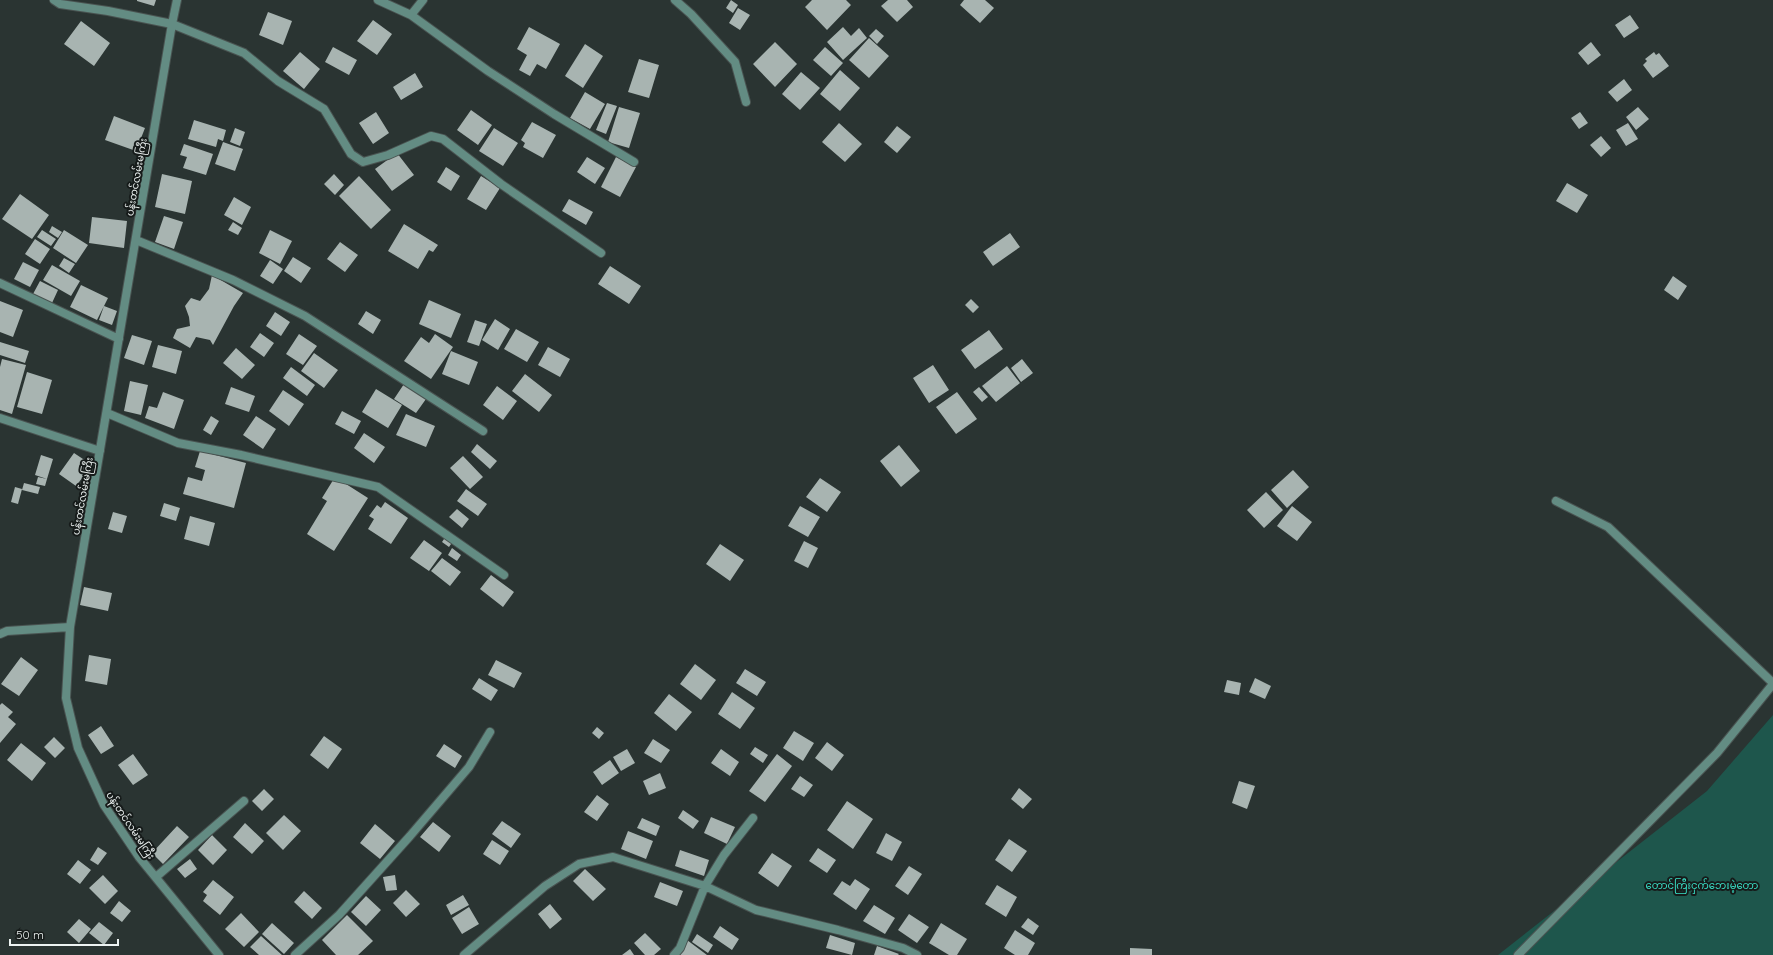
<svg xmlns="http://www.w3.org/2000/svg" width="1773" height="955" viewBox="0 0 1773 955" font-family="Quicksand,'Noto Sans Myanmar',sans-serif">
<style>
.green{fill:#1e564c}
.building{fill:#a8b4b1}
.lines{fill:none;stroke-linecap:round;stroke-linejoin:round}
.street-casing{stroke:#495351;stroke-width:10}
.street{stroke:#638c83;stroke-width:8}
.labels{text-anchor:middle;stroke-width:4;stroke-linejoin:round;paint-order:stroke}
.street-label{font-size:10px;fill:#edf3f2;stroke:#161b1a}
.park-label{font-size:10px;fill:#39dfc6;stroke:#161b1a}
</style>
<rect width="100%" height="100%" fill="#2a3432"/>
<path class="green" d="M1773,715V955H1498L1707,791Z"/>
<path class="building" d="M137,0H156L154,6L137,1Z
M731,0L738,5L733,13L726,8Z
M812,0H846L851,5L827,30L805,7Z
M888,0H907L913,7L897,22L881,6Z
M964,0H985L994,8L980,23L960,5Z
M738,8L750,15L740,30L729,23Z
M268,12L292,21L283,45L259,35Z
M1630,15L1639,28L1624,38L1615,25Z
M373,20L392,34L377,55L357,41Z
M81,21L110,43L94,66L64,44Z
M529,27L560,44L546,69L537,64L530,76L519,70L527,55L517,49Z
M843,27L851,36L859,28L867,38L843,60L827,42Z
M876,29L884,36L877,44L869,36Z
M869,38L889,56L869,78L849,60Z
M775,42L797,64L775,87L753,64Z
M1591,42L1601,55L1588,65L1578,53Z
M585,44L603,56L583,88L565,76Z
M333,47L357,60L349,75L325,62Z
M825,47L843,63L831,76L813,60Z
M300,52L320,69L304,89L283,71Z
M1654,52L1656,55L1659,53L1669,66L1653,78L1643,65L1647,61L1645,59Z
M639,59L659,65L649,98L628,92Z
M840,70L860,88L840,111L820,94Z
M801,72L820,88L800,110L782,94Z
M415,73L423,87L401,100L393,87Z
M1624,79L1632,90L1617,102L1608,92Z
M585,92L605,104L590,129L570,118Z
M607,103L617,106L606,134L596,130Z
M619,107L640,113L629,148L608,142Z
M1638,107L1649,119L1636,130L1626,117Z
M471,110L492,125L478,145L457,130Z
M376,112L389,133L373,144L359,123Z
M1580,112L1588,123L1579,129L1571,118Z
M114,116L145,128L136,151L105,140Z
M194,120L226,130L223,141L218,139L216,147L188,139Z
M532,122L556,135L543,158L523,147L525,143L521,140Z
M839,123L862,144L845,162L822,142Z
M1628,123L1638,139L1626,146L1616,130Z
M897,126L911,137L897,153L884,142Z
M235,128L245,132L240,146L230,142Z
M494,128L518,143L503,166L479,151Z
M1601,136L1611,148L1601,157L1590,145Z
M223,142L243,149L235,171L215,164Z
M184,144L213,154L206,175L183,168L187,157L180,155Z
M397,153L414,175L392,191L375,169Z
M587,157L605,168L595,184L577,172Z
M616,157L636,167L620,197L601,187Z
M446,167L460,176L451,191L437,182Z
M162,174L192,181L185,214L155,207Z
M334,174L344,185L335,195L324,184Z
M359,176L391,210L371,229L339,196Z
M481,176L500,188L486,210L467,199Z
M1567,183L1588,195L1577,213L1556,201Z
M20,194L49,215L32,239L2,219Z
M234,197L251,207L242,225L224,215Z
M569,199L593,212L586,225L562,211Z
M164,216L183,222L174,249L155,242Z
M92,217L127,221L124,248L89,243Z
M233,222L242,228L238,235L228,230Z
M404,224L438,245L433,252L429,250L418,269L388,251Z
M52,226L62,232L58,238L49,232Z
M42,230L56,239L51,246L37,237Z
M64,230L88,245L76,263L53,248Z
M270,230L292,241L280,264L259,253Z
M1010,233L1020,247L993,266L983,252Z
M35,239L50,249L40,264L25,254Z
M340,242L358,255L345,272L327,259Z
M293,257L311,268L301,283L284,271Z
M64,258L75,264L69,273L59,266Z
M270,260L283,269L273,284L260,276Z
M23,262L39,270L30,287L14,279Z
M52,265L80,281L71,296L43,280Z
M610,266L641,286L629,304L598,284Z
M212,275L243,293L234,306L213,345L210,340L196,337L190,348L173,338L177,329L190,326L189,317L185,306L191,298L200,301L209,289Z
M1673,276L1687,286L1678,300L1664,290Z
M40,281L58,290L52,303L33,294Z
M81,285L108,298L97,320L70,307Z
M971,299L979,307L973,313L965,305Z
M429,300L461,314L451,338L419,324Z
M0,301L23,310L13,337L0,332Z
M104,306L117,311L112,325L99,320Z
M366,311L381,320L373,334L358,324Z
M275,312L290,322L281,336L266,326Z
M495,319L510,329L498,350L482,340Z
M475,320L487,324L479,346L467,342Z
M516,329L539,342L527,362L504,349Z
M989,330L1003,349L975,369L961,350Z
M260,333L274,343L264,357L250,347Z
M299,334L317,346L303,365L286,354Z
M435,334L453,347L431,379L404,361L421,337L429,343Z
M132,335L152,341L144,365L124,358Z
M0,342L29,351L25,363L0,355Z
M158,345L182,351L176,374L152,367Z
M548,347L570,359L560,377L538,365Z
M236,348L255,365L242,379L223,363Z
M451,351L478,362L469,385L442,374Z
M314,353L338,370L324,388L301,371Z
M2,359L26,365L12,414L0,410V367Z
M1022,359L1033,373L1021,382L1011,368Z
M933,365L949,390L929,403L913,378Z
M1007,366L1020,383L996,402L982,386Z
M291,367L315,385L307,396L283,378Z
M27,372L52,380L42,414L17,407Z
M525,374L552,395L539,412L512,391Z
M130,381L148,385L141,415L124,411Z
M404,384L426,399L416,413L394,399Z
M497,386L517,401L503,420L483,405Z
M231,387L255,396L249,412L225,404Z
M979,387L988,397L982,402L973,392Z
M376,389L402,405L388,428L362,412Z
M283,390L304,404L289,426L269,411Z
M163,392L184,400L174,429L145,418L149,406L157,408Z
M957,392L977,419L956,434L936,407Z
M342,411L361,421L354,434L335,424Z
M406,414L435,426L426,447L396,435Z
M211,416L219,421L211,435L203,430Z
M256,416L276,429L263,449L243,435Z
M364,433L385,447L374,463L354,448Z
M477,444L497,461L490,469L471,452Z
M899,445L920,471L901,487L880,461Z
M200,451L246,463L234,508L183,494L188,477L202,481L205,470L195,467Z
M74,453L92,465L76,486L59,474Z
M41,455L53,459L47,479L35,475Z
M463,456L483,477L470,489L450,468Z
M1293,470L1309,487L1287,508L1271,490Z
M38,477L47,479L45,486L36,484Z
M335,477L368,498L334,551L307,534L327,501L322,498Z
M820,478L841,492L827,512L806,497Z
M24,483L40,487L38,494L22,490Z
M15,487L22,489L18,504L11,502Z
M466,489L487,504L478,516L457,501Z
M1266,492L1283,510L1264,528L1247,510Z
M385,502L408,518L391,544L368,529L374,519L369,516L377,505L381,508Z
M164,503L180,508L176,521L160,516Z
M800,506L820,517L808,537L788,526Z
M1292,506L1312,522L1297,541L1277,526Z
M457,509L469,519L462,528L449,517Z
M113,512L127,516L122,533L108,529Z
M190,516L215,523L209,546L184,539Z
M446,536L453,541L449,547L442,542Z
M424,540L442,553L429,571L410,558Z
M804,541L818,548L808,568L794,561Z
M720,544L744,560L730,581L706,564Z
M452,548L461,555L457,561L448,555Z
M442,558L461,572L450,586L431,571Z
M491,575L514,592L503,607L480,589Z
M84,587L112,593L108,611L80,605Z
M89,655L111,659L107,685L85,681Z
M21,657L38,670L19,696L1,684Z
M496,660L522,673L514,688L488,675Z
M695,664L716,680L701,700L680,684Z
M745,669L766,682L757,696L736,683Z
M479,678L498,690L491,701L472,689Z
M1255,678L1271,686L1265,699L1249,692Z
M1227,680L1241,683L1239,695L1224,692Z
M732,692L755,708L740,729L718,714Z
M669,694L692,712L676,731L654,713Z
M2,703L13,712L8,717L16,724L0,743V705Z
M101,726L114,746L101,754L88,735Z
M597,727L604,733L599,739L592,733Z
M794,731L814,743L803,761L783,748Z
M324,736L342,749L328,769L310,755Z
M54,737L65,748L55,758L44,747Z
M653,739L670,750L661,763L644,753Z
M827,742L844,755L832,771L815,758Z
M21,743L46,763L32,781L7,760Z
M444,744L462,756L455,768L436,756Z
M755,747L768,755L763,763L750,754Z
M627,749L635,763L621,771L613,757Z
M721,749L739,762L730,776L711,763Z
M133,754L148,775L133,785L118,765Z
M777,754L792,766L765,802L749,791Z
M610,760L619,773L602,785L593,772Z
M660,773L666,788L649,795L643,781Z
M800,776L813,785L804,797L791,789Z
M1239,781L1255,786L1247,809L1232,803Z
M1019,788L1032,799L1023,809L1011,799Z
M264,789L274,799L262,811L252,801Z
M597,795L609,804L597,821L584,812Z
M847,801L873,819L853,849L827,830Z
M683,810L699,821L693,829L678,818Z
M284,815L301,831L283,850L266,833Z
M711,817L735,827L727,844L704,833Z
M642,818L660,826L656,836L637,828Z
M502,821L521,834L511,848L492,834Z
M433,822L451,836L439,852L420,837Z
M245,823L264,841L252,854L233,837Z
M375,824L395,841L380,859L360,843Z
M177,826L189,837L163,864L152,853Z
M628,831L653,841L646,859L621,849Z
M886,833L902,842L892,861L876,853Z
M212,835L227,850L213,865L198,850Z
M1009,839L1027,851L1012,872L995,860Z
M492,840L509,851L500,865L483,854Z
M98,847L107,853L98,865L90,860Z
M818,848L836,860L827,873L809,861Z
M680,850L709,860L704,876L675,866Z
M772,853L792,866L778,887L758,873Z
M190,859L197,869L185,878L177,869Z
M78,860L91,870L80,884L67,874Z
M909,866L922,874L908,895L895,886Z
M585,869L606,889L593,901L573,881Z
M103,875L118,891L105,904L89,888Z
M395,875L397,890L386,891L383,877Z
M855,879L870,889L856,910L833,894L842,881L850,886Z
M213,880L234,897L220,915L203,901L207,895L203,892Z
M660,882L683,891L677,906L654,897Z
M997,885L1017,897L1006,917L985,904Z
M406,890L420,904L406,917L393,903Z
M304,891L322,908L312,919L294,902Z
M463,895L469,905L451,915L446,905Z
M366,896L381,910L366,926L351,912Z
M119,901L131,911L122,922L110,913Z
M550,904L562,919L550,929L538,914Z
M874,905L895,918L885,934L863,921Z
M469,907L479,924L462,934L452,918Z
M241,913L259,932L244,947L225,929Z
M909,914L929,927L917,943L898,930Z
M347,915L373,941L358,955H336L322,940Z
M1028,918L1039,926L1033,935L1021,927Z
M79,919L91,929L79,943L67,932Z
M99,922L113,933L104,945L89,933Z
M272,923L294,943L284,954L262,934Z
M941,923L967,939L957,955H949L929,943Z
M720,926L739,939L732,950L713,937Z
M1015,930L1035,943L1028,955H1015L1004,948Z
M645,933L661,949L654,955H645L634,943Z
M697,934L713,945L708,953L692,942Z
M830,935L855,943L852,955L826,948Z
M261,936L282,955H259L250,947Z
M687,940L707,955H680L678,953Z
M877,946L899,954L898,955H874Z
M1130,948L1152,949V955H1130Z
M630,949L634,955H622Z"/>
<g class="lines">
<defs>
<path id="street" d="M54,0L60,4L108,11L172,24L244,53L278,81L324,109L351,154L363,162L388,155L431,136L443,139L501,184L601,253
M177,0L172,24L70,627L66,698L78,748L104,805L139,857L219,955
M378,0L411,15L488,71L554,114L634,162
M675,0L691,14L735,62L746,102
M411,15L423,0
M136,240L233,280L305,316L483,431
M0,283L119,339
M107,413L178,443L241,455L378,487L504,575
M0,418L100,451
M1556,501L1608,527L1773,683
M0,634L7,631L70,627
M156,877L244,801
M295,955L339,915L410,836L469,767L490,732
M464,955L545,886L579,864L613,857L705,886L756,910L838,930L903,948L917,955
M674,955L680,948L705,886L724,855L753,818
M1518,955L1717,753L1773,684"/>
</defs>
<use href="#street" class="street-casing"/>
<use href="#street" class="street"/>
</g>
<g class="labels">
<g class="street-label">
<text transform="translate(136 177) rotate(-80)" y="4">ပန်းတင်လမ်းမကြီး</text>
<text transform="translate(82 496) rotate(-80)" y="4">ပန်းတင်လမ်းမကြီး</text>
<text transform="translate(131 825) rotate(56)" y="4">ပန်းတင်လမ်းမကြီး</text>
</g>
<g class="park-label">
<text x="1702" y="889">တောင်ကြီးငှက်ဘေးမဲ့တော</text>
</g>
</g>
<path d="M10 939v6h108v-6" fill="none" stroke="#edf3f2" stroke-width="2"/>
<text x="16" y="939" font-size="12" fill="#edf3f2" stroke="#161b1a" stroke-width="3" paint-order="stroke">50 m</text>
</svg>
